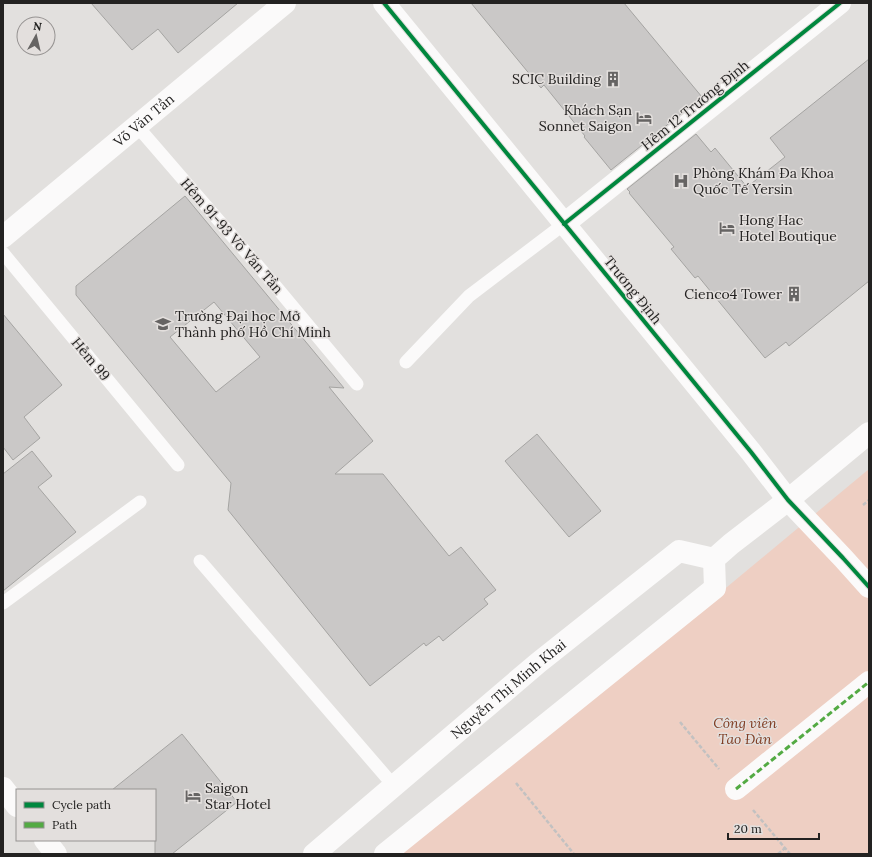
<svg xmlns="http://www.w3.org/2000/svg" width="872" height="857" viewBox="0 0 872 857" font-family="Lora,serif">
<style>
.green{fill:#eecfc3}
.building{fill:#cac8c7;stroke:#a5a4a2;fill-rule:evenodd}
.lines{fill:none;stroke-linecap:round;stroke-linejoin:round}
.path{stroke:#c2c1c1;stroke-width:2.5;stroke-dasharray:4 2;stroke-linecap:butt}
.lane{stroke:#fbfafa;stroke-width:13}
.street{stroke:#fbfafa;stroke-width:22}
.secondary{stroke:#fbfafa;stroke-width:22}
.primary{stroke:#fbfafa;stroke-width:22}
.quiet{stroke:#53aa43;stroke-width:3;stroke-dasharray:6 3;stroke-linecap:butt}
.cycleway-casing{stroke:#e3dfdd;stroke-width:6}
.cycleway{stroke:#00873e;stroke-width:4}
.labels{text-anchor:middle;stroke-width:3;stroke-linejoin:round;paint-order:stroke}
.poi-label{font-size:14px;fill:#232221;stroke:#e3dfdd;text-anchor:start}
.street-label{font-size:14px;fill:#232221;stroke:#e3dfdd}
.park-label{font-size:14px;font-style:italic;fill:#803d23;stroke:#e3dfdd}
</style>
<rect width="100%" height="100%" fill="#e2e0de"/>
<path class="green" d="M869,469V854H388L727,587Z"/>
<path class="building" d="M91,3H238L178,53L158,29L132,50Z
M471,3H624L702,97L611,170L584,137L585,136L544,85L541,88Z
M869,59V281L789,346L786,342L765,358L698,276L695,278L671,249L674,247L629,193L630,192L627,189L696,134L711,152L715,148L747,187L785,157L770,138Z
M185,196L344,388L329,387L373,441L335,474H383L449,556L461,547L496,590L484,599L488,604L443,641L439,636L426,646L424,643L370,686L228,510L231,483L76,295V286ZM214,302L260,357L216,392L170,337Z
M3,314L62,385L24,417L40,438L13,460L3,447Z
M537,434L601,511L569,537L505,461Z
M32,451L52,476L38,487L76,532L3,591V474Z
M182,734L237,802L172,854H155V790H112Z"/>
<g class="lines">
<path class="path" d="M863,505L869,500
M680,722L719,769
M516,783L574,854
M753,810L790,854
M778,854L785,848"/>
<path class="lane" d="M137,126L278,289L357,384
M3,253L178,465
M406,362L469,296L564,224
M200,561L394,786
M3,603L140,502"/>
<path class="street" d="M564,224L840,3
M736,789L869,682"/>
<g class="secondary">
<path d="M384,3L751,452L788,500L843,558L869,587"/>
<path id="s1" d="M3,237L285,3"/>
<path d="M3,788L17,806"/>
<path d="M45,840L56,854"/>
</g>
<g class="primary">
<path id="s2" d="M314,854L538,663L679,551L714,559"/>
<path d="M385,854L715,588L714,559L731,544L788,500L869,433"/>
</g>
<path class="quiet" d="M736,789L869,682"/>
<defs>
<path id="cycleway" d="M384,3L751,452L788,500L843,558L869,587
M564,224L840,3"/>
</defs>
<use href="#cycleway" class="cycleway-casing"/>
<use href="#cycleway" class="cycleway"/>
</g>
<defs>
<symbol id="building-bare" viewBox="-9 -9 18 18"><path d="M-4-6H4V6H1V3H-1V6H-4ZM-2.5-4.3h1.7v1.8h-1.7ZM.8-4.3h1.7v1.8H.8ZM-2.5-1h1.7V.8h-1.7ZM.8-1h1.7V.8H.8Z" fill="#666463" stroke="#e3dfdd" stroke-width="2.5" paint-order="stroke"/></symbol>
<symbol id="hotel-bare" viewBox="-9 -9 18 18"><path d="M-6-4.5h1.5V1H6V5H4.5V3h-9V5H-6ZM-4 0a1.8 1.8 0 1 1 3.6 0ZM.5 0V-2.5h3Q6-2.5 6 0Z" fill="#666463" stroke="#e3dfdd" stroke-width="2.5" paint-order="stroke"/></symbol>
<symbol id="hospital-bare" viewBox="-9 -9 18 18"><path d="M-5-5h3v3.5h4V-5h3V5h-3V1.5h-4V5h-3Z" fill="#666463" stroke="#e3dfdd" stroke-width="2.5" paint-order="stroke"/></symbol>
<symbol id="university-bare" viewBox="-9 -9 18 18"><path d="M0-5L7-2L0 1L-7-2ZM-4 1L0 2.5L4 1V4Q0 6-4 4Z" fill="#666463" stroke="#e3dfdd" stroke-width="2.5" paint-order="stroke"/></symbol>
</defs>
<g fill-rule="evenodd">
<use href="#building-bare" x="602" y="68" width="22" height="22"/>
<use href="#hotel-bare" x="633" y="107" width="22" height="22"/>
<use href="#hospital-bare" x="670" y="170" width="22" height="22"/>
<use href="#hotel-bare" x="716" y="217" width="22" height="22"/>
<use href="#building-bare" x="783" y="283" width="22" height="22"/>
<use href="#university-bare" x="152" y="313" width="22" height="22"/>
<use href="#hotel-bare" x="182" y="785" width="22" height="22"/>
</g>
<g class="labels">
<g class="poi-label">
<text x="601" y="84" text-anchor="end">SCIC Building</text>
<text x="632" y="115" text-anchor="end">Khách Sạn<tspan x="632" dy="16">Sonnet Saigon</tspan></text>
<text x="693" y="178">Phòng Khám Đa Khoa<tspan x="693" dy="16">Quốc Tế Yersin</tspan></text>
<text x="739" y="225">Hong Hac<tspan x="739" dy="16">Hotel Boutique</tspan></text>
<text x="782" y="299" text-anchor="end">Cienco4 Tower</text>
<text x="175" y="321">Trường Đại học Mở<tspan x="175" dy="16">Thành phố Hồ Chí Minh</tspan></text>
<text x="205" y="793">Saigon<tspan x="205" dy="16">Star Hotel</tspan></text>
</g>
<g class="street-label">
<text transform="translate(695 105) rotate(-39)" y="5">Hẻm 12 Trương Ðịnh</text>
<text dy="5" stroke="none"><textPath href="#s1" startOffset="183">Võ Văn Tần</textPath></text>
<text transform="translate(232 236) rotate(49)" y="5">Hẻm 91-93 Võ Văn Tần</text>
<text transform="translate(633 290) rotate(51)" y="5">Trương Định</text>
<text transform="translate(91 359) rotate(50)" y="5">Hẻm 99</text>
<text dy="5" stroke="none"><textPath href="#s2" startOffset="255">Nguyễn Thị Minh Khai</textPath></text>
</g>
<g class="park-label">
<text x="745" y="728">Công viên<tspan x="745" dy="16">Tao Đàn</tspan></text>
</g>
</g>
<rect width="872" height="857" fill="none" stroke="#232221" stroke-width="8"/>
<rect x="16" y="789" width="140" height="52" fill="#e3dfdd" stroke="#969392"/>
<rect x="24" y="802" width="20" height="6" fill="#00873e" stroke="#969392"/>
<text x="52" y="809" font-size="12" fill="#232221">Cycle path</text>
<rect x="24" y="822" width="20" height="6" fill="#53aa43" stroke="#969392"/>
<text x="52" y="829" font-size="12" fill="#232221">Path</text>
<g transform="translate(36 36) rotate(8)"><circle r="19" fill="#e3dfdd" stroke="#969392"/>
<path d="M0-3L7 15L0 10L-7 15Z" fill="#666463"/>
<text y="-6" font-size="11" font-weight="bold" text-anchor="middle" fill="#232221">N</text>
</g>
<path d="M728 833v6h91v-6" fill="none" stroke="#232221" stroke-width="2"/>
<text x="734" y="833" font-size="12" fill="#232221" stroke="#e3dfdd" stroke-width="3" paint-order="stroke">20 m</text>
</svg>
